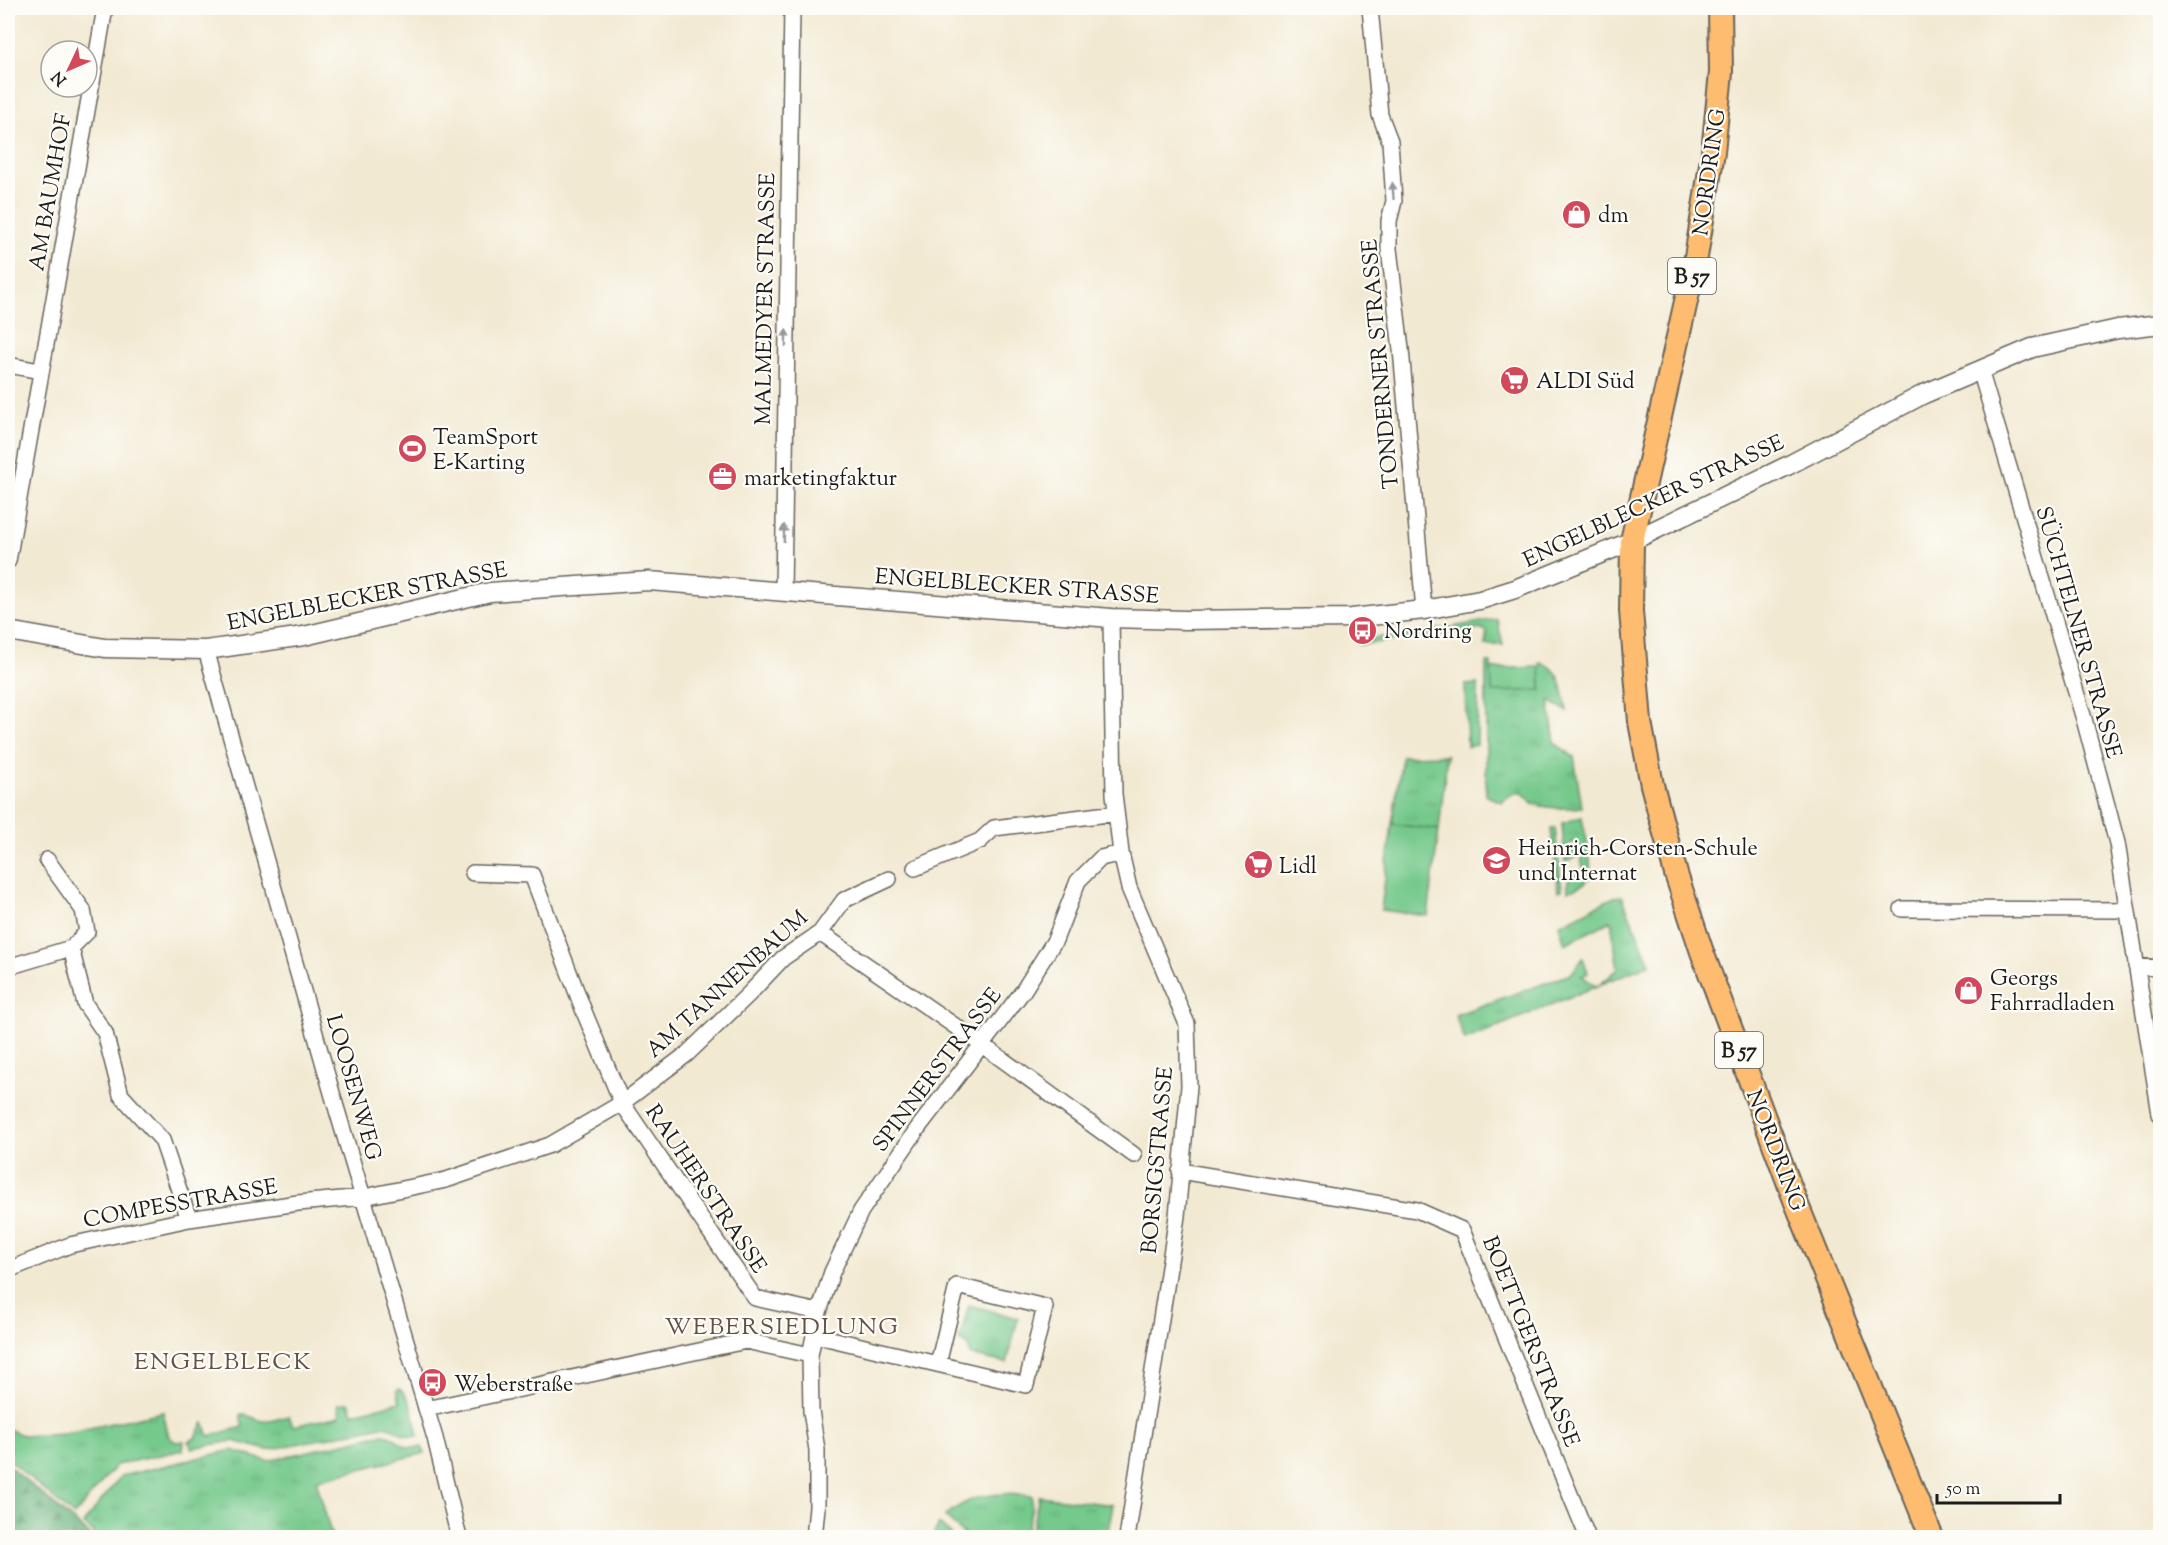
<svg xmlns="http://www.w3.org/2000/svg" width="2168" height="1545" viewBox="0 0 2168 1545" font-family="'Sorts Mill Goudy',serif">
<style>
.grass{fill:url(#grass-tufts);stroke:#487254;stroke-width:1.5}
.forest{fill:url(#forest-firs);stroke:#3e644a;stroke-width:1.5}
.pitch{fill:#75c98b;stroke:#487254;stroke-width:1.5}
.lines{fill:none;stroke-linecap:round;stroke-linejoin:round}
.minor-casing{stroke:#67645c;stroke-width:18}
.tertiary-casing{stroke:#67645c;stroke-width:21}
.primary-casing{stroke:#67645c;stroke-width:26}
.minor{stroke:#fff;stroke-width:15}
.tertiary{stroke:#fff;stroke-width:18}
.primary{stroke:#febc70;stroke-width:22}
.oneway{fill:#999}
.labels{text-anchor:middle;stroke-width:4.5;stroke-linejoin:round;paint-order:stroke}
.shield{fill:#fdfcf7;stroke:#605f5e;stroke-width:1.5}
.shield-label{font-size:21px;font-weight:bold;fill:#1c1c1c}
.street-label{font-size:22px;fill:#1c1c1c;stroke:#fdfcf7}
.poi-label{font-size:22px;fill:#1c1c1c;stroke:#fdfcf7;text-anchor:start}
.neighbourhood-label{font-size:24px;letter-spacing:1.5px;fill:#63524a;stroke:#fdfcf7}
</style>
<defs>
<pattern id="grass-tufts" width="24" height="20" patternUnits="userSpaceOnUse" patternTransform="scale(1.5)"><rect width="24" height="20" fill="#75c98b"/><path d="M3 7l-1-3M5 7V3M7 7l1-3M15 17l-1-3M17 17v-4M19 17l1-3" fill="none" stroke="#65ac77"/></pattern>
<pattern id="forest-firs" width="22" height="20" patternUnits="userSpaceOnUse" patternTransform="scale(1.5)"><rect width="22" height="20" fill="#60ad77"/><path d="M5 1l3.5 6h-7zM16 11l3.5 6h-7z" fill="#4e8c61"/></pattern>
</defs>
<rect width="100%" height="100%" fill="#fdfcf7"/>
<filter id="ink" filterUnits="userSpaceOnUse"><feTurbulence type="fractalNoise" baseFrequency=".0167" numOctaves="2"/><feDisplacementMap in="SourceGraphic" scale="12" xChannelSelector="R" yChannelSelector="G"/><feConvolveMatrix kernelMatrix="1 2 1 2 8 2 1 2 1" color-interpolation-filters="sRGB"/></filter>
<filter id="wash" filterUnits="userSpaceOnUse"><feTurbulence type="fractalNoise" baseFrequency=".008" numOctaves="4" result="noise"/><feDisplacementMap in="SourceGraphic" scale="24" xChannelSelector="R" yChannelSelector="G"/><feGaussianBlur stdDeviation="1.35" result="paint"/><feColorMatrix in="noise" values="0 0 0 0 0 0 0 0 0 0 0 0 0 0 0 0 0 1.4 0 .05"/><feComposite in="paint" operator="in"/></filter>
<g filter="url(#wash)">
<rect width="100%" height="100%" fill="#f2e9d2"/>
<path class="grass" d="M1497,619L1503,645H1485L1487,631L1482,629L1359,645V640L1419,633Z
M1486,663H1491V669L1541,690L1540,663C1562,666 1563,693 1567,711L1549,701L1555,743L1574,757L1582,807C1565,810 1549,808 1532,804C1524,788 1513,791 1502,802L1486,796Z
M1478,684L1477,745L1467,747L1465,685Z
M1447,755L1439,830L1392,824L1402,756Z
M1582,817C1584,832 1595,866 1588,879C1584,886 1575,888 1568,891V879L1584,871L1580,855L1565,862L1563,852L1574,850L1578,845L1573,842L1564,849L1562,823Z
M1555,828L1562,890L1558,891L1551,829Z
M1622,896L1650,964L1465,1040L1455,1015L1571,974L1583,958L1588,973L1582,976L1597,987L1618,969L1611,921L1565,944L1559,925L1614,897Z
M969,1305L1018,1318L1007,1363L970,1355L968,1345L959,1341Z
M399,1389C412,1395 415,1423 418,1436C403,1439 398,1427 382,1426L268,1450L233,1441L192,1448L188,1441L194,1439L204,1423L209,1436L243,1427L240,1415C248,1414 251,1417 259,1420C268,1424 280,1418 289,1416L293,1426L340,1416L338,1404L349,1402L353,1413L400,1402L397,1390Z
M163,1412L169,1437L176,1442L184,1441L183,1450L116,1465L74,1516L8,1459V1429L25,1436L62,1434Z
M382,1434C400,1435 399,1452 422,1447L425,1453L316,1480L332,1537H94L93,1532L83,1524L121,1476L232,1450L267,1461Z
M1006,1494L1032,1496L1031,1511L1025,1537H966L945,1516C967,1499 979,1495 1006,1494Z
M1039,1496L1113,1505L1107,1537H1030Z
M939,1524L954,1537H932Z"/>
<path class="forest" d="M8,1465L90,1535L91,1537H8Z"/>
<path class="pitch" d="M1540,667L1541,690L1492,692L1491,669Z
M1392,824L1439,830L1428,916L1381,910Z"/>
</g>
<g filter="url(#ink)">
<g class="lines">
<defs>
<path id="minor" d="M1370,8L1380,115L1390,141L1394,201L1389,221V249L1401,349L1424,610
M8,365L40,371
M1980,370L2084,719L2117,843L2160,1114
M8,561L105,8
M783,592L792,8
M1111,618L1114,794L1121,853L1129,888L1187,1024L1189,1086L1177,1216L1127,1538
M206,650L336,1107L435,1438L459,1538
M915,868L980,841L994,828L1116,813
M473,873L532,875L585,1014L622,1103L755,1298L819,1312
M1902,909L2127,910
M820,933L981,1044L1134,1155
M71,948L85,1004L105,1033L121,1095L162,1140L189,1219
M2136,966L2160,968
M8,967L71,948L87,932L83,910L47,860
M1180,1171L1417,1210L1462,1230L1588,1538
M8,1270L70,1245L189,1219L298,1203L364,1197L446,1180L550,1145L622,1103L687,1054L749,994L783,958L820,933L844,900L889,879
M814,1335L1026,1385L1045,1307L957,1286L938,1364
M426,1409L746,1341L810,1355
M814,1538L817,1507V1450L811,1411L810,1355L819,1312L832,1272L861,1211L918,1128L1023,991L1055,940L1078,881L1101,858L1121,853"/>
<path id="tertiary" d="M8,631L105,648L206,650L304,636L490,592L649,581L1111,618L1185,620L1352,618L1424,610L1480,600L1515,589L1632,541L1787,466L1924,394L2032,348L2118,329L2160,324"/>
<path id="primary" d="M1720,8L1721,72L1713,152L1696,257L1632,541L1631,611L1640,722L1652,785L1676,874L1702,952L1795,1200L1932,1538"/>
</defs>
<use href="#minor" class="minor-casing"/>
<use href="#tertiary" class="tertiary-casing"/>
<use href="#primary" class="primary-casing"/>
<use href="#minor" class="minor"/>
<use href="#tertiary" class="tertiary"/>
<use href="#primary" class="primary"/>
</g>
<defs><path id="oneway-solid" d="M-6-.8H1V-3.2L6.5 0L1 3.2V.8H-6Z" transform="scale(1.5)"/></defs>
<g class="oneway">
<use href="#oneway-solid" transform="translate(1393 191) rotate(-94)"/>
<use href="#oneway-solid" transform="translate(786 338) rotate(-89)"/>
<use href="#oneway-solid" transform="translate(784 533) rotate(-89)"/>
</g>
</g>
<defs>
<symbol id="shop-disc" viewBox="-11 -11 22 22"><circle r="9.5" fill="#d1495b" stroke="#fdfcf7"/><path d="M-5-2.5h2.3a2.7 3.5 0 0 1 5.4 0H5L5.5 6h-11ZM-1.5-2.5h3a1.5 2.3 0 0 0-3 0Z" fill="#fff"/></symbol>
<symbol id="supermarket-disc" viewBox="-11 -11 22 22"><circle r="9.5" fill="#d1495b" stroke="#fdfcf7"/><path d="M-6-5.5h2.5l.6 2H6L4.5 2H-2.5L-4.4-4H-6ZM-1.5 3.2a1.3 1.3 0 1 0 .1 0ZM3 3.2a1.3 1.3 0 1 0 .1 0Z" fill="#fff"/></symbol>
<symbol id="stadium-disc" viewBox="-11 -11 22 22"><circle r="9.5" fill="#d1495b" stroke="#fdfcf7"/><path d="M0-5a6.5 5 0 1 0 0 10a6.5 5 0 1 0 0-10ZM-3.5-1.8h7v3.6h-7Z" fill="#fff"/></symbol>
<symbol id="office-disc" viewBox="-11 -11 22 22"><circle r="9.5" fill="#d1495b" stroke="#fdfcf7"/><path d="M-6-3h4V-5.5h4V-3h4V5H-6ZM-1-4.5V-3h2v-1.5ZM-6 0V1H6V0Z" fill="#fff"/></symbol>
<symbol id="bus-disc" viewBox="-11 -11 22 22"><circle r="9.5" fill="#d1495b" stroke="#fdfcf7"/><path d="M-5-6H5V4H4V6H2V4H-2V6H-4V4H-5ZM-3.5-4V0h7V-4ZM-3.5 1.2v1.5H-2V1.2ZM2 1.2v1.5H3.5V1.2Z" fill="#fff"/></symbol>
<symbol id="school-disc" viewBox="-11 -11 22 22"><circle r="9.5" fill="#d1495b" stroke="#fdfcf7"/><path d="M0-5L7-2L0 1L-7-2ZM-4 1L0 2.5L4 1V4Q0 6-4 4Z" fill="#fff"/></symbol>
</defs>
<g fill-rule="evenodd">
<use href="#shop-disc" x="1560" y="198" width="33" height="33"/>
<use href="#supermarket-disc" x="1498" y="364" width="33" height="33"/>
<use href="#stadium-disc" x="396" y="432" width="33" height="33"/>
<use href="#office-disc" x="706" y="460" width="33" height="33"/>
<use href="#bus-disc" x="1346" y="614" width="33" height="33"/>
<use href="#school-disc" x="1480" y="844" width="33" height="33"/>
<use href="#supermarket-disc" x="1242" y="848" width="33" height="33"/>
<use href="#shop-disc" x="1952" y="974" width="33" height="33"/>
<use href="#bus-disc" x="416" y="1366" width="33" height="33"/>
</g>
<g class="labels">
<g class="shield">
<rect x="1668" y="258" width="48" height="36" rx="4.5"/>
<rect x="1715" y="1032" width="48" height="36" rx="4.5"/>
</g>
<g class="shield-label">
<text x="1692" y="283">B 57</text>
<text x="1739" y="1057">B 57</text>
</g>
<g class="street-label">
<text transform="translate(1708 172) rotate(-82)" y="8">NORDRING</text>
<text transform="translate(49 192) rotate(-80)" y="8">AM BAUMHOF</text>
<text transform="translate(764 299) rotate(-89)" y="8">MALMEDYER STRASSE</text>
<text transform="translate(1379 364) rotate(-95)" y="8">TONDERNER STRASSE</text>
<text transform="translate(1653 500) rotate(-25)" y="8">ENGELBLECKER STRASSE</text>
<text transform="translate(1017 585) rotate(4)" y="8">ENGELBLECKER STRASSE</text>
<text transform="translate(367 595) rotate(-11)" y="8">ENGELBLECKER STRASSE</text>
<text transform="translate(2080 632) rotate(74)" y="8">SÜCHTELNER STRASSE</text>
<text transform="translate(726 983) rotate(-42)" y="8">AM TANNENBAUM</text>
<text transform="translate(936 1069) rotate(-53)" y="8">SPINNERSTRASSE</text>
<text transform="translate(355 1087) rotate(74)" y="8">LOOSENWEG</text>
<text transform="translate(1777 1150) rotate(69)" y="8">NORDRING</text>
<text transform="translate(1156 1160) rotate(-85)" y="8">BORSIGSTRASSE</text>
<text transform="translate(707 1188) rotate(56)" y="8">RAUHERSTRASSE</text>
<text transform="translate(180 1202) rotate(-10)" y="8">COMPESSTRASSE</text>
<text transform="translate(1532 1341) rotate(68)" y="8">BOETTGERSTRASSE</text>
</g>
<g class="poi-label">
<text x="1598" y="222">dm</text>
<text x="1536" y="388">ALDI Süd</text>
<text x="433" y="444">TeamSport<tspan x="433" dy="25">E-Karting</tspan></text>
<text x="744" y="485">marketingfaktur</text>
<text x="1384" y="638">Nordring</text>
<text x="1518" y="855">Heinrich-Corsten-Schule<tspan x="1518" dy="25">und Internat</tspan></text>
<text x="1279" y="873">Lidl</text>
<text x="1990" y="985">Georgs<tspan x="1990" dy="25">Fahrradladen</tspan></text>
<text x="454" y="1391">Weberstraße</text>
</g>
<g class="neighbourhood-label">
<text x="782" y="1334">WEBERSIEDLUNG</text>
<text x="223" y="1369">ENGELBLECK</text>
</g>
</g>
<rect width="2168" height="1545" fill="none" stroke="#fdfcf7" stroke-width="30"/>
<g transform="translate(69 69) rotate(226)"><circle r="28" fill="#fdfcf7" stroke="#a3a29f" stroke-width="1.5"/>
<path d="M0-4.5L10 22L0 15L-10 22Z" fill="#d1495b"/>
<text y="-9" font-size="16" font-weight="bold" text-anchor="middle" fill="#1c1c1c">N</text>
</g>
<path d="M1937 1494v9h123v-9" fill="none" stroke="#1c1c1c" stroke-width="3"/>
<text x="1946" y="1494" font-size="18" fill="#1c1c1c" stroke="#fdfcf7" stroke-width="4.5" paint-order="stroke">50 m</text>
</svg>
